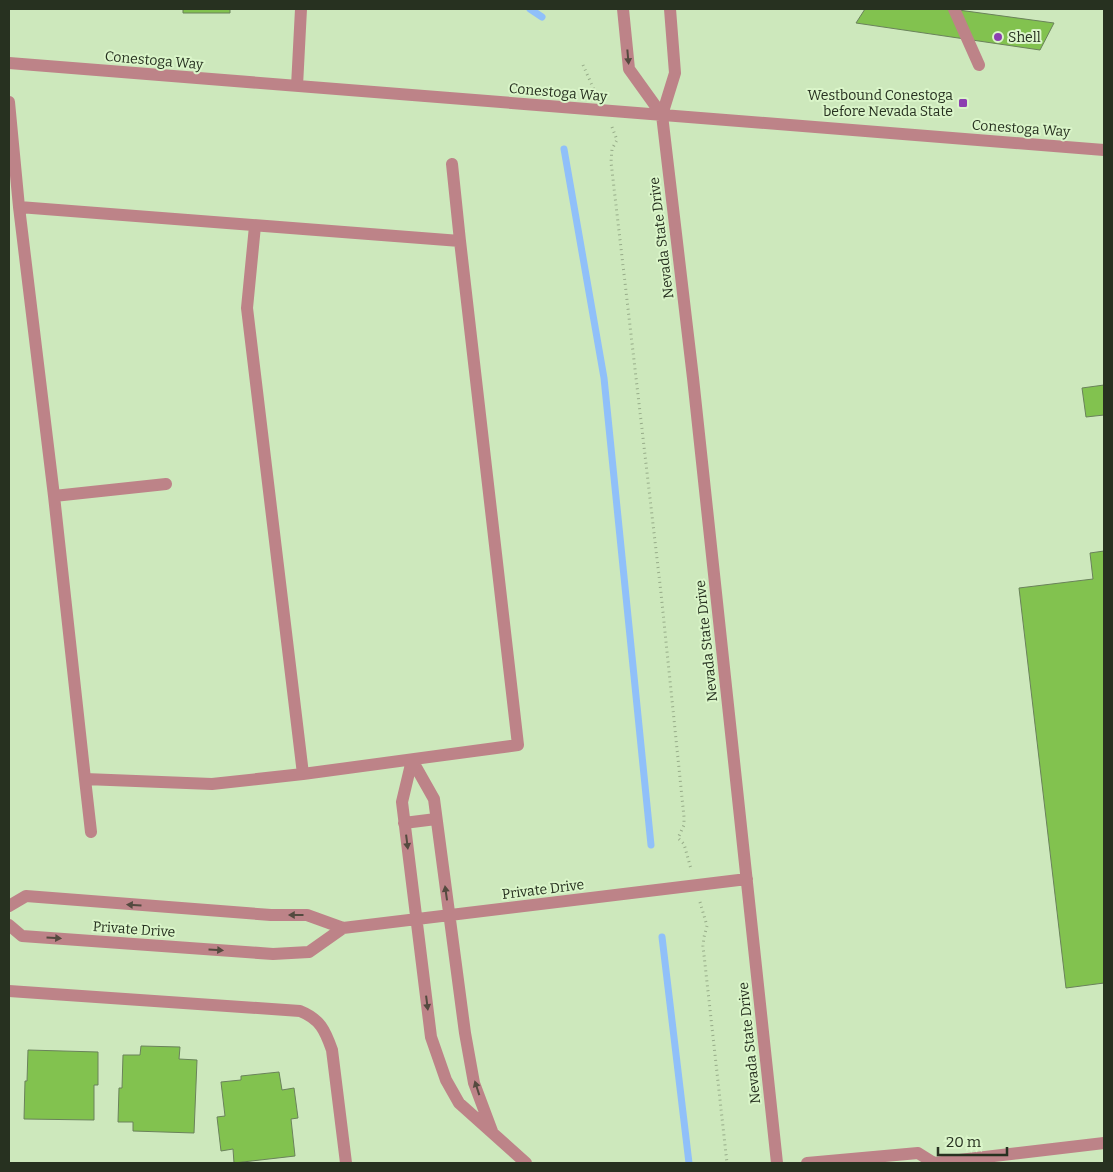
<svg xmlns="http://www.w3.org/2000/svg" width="1113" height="1172" viewBox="0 0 1113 1172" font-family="Bitter,serif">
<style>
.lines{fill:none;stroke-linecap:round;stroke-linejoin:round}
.stream{stroke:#90c0f9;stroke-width:7}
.building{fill:#82c24f;stroke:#6a825b}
.path{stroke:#97ac89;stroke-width:3;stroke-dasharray:1 4;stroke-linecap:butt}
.minor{stroke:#bd8388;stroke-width:12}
.oneway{fill:#544a3f}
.poi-dot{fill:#8c3fb0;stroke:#daf5c9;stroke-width:2}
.labels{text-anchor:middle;stroke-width:4;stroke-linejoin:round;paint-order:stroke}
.poi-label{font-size:14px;fill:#273120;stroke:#daf5c9;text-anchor:start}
.street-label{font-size:14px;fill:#273120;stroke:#daf5c9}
</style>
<rect width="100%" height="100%" fill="#cde8bc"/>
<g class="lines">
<path class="stream" d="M530,9L542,17
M564,149L604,378L651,845
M662,937L689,1163"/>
</g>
<path class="building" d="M183,9H230V13H183Z
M865,9H951L1054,23L1040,50L856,23Z
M1104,385V415L1086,417L1082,388Z
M1104,551V983L1066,988L1019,588L1093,579L1090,553Z
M141,1046L180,1047L179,1059L197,1060L194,1133L133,1131V1122H118L119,1088H122L123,1055H140Z
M28,1050L98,1052V1085H94V1120L24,1119L25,1081H27Z
M279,1072L282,1090L294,1088L298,1118L291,1119L295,1156L234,1163L233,1149L221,1151L217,1117L225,1116L221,1082L241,1080V1076Z"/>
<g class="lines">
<path class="path" d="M583,65L595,92
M612,127L617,140L612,149L611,162L661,593L684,817V825L678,838L684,844L691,869
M700,902L707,926L704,937L703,946L727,1163"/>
<path class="minor" d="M623,9L629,69L662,115
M670,9L675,73L662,115L693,378L777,1163
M954,9L979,65
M9,63L1104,150
M297,86L301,9
M9,102L19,207L54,496L85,779L212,784L303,774L518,745L460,241L19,207
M452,164L460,241
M255,226L247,308L303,774
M54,496L166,484
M412,760L402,802L431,1037L446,1080L459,1103L526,1163
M412,760L434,799L465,1033L474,1083L492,1131
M85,779L91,832
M404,823L436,819
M9,906L26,896L271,915H307L343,928L747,879
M9,925L22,936L273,954L309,952L343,928
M9,991L300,1011C320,1019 325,1030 332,1050L346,1163
M807,1163L918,1153L934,1163L1104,1143"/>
</g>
<defs><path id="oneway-solid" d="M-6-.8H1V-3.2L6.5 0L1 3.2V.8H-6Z" transform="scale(1.25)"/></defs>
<g class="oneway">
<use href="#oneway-solid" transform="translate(628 57) rotate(85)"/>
<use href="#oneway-solid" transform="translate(407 842) rotate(83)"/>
<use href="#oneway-solid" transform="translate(446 893) rotate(-98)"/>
<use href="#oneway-solid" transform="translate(134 905) rotate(-176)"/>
<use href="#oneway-solid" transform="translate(296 915) rotate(-180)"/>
<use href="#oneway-solid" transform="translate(54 938) rotate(4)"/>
<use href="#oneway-solid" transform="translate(216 950) rotate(4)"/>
<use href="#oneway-solid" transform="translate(427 1003) rotate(83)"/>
<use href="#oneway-solid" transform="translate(477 1088) rotate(-108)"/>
</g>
<g class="poi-dot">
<circle cx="998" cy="37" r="5"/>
<rect x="958" y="98" width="10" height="10" rx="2.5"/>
</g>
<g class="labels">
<g class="poi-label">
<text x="1008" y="42">Shell</text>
<text x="953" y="100" text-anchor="end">Westbound Conestoga<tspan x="953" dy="16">before Nevada State</tspan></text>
</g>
<g class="street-label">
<text transform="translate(154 60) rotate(5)" y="5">Conestoga Way</text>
<text transform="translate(558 92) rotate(5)" y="5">Conestoga Way</text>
<text transform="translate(1021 128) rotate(4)" y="5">Conestoga Way</text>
<text transform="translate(661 238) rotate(-97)" y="5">Nevada State Drive</text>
<text transform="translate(706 641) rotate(-96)" y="5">Nevada State Drive</text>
<text transform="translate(543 889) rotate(-7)" y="5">Private Drive</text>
<text transform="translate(134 929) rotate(4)" y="5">Private Drive</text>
<text transform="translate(749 1043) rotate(-96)" y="5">Nevada State Drive</text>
</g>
</g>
<rect width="1113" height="1172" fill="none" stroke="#273120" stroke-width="20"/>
<path d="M938 1147v8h69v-8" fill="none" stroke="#273120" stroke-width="2.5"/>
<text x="946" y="1147" font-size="15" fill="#273120" stroke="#daf5c9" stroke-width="4" paint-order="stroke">20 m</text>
</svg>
